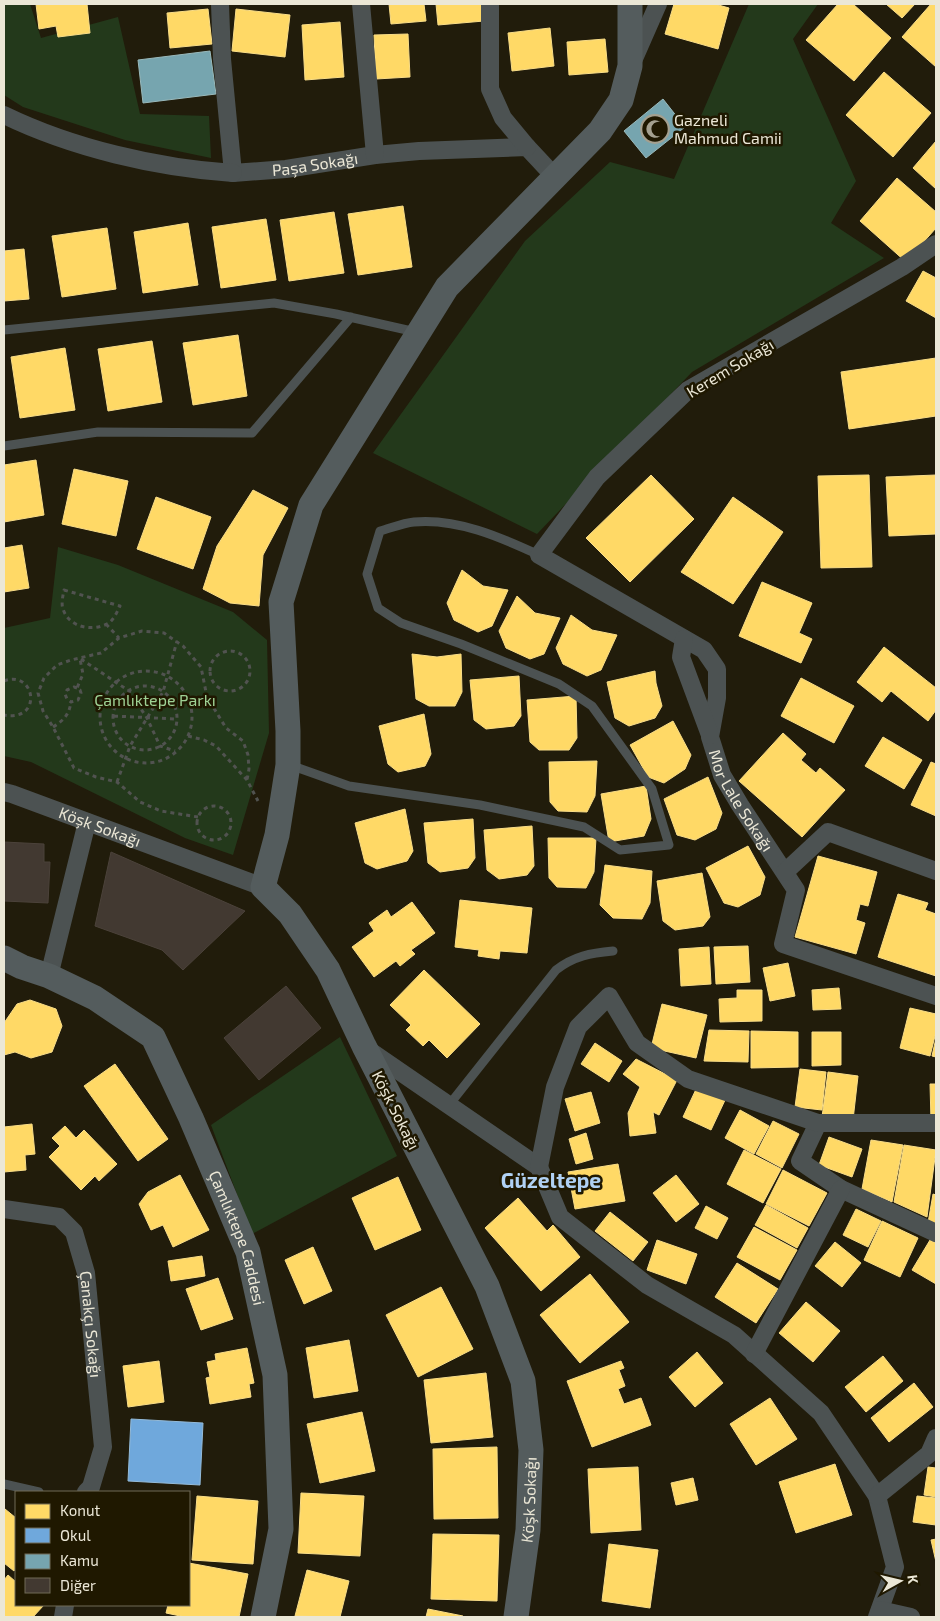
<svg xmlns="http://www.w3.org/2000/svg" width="940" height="1621" viewBox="0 0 940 1621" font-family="'Exo 2',sans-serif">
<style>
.green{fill:#23391b}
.homes{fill:#ffd966;stroke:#f9dd88}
.schools{fill:#6fa8dc;stroke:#94bbda}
.public{fill:#76a5af;stroke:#99b9bb}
.building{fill:#423931;stroke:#4b423a}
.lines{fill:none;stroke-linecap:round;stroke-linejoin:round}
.path{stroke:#515350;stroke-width:3;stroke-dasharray:4 4;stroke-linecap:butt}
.lane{stroke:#4c5252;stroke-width:9}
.street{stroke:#4c5252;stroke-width:18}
.secondary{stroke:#545c5d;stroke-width:25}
.labels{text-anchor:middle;stroke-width:5;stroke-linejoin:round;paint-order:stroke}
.poi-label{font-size:16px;fill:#ebe7d6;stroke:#1f1800;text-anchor:start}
.street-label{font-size:16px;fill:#ebe7d6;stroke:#1f1800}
.park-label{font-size:16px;fill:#9ed194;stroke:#1f1800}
.district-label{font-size:21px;font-weight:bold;fill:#b0d1f3;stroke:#1f1800}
</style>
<rect width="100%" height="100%" fill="#211c0b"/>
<path class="green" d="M4,4H30L41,38L118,17L140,114L209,116L211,158L125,140L23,107L4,95Z
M749,4H818L793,39L856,181L831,223L884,258L692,372L537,534L373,453L525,241L610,162L674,179Z
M58,547L118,565L233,612L267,640L269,733L233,855L185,838L31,762L4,756V628L50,618Z
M340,1037L397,1156L252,1234L211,1125Z"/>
<path class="homes" d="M36,4H87L90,33L58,37L56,26L39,29Z
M389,4H424L426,21L391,24Z
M436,4H483L484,21L438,25Z
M674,4H715L729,8L718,49L665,34Z
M838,4H853L891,38L854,81L806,40Z
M886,4H915L902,18Z
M931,4H936V67L902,37Z
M208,9L212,44L170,48L167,13Z
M236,9L290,15L285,57L232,51Z
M340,22L344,77L305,80L302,25Z
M550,28L554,66L512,71L508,33Z
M408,34L410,77L376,79L374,35Z
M605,39L608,72L569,75L567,42Z
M884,72L931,113L893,157L846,115Z
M936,141V189L913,168Z
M897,178L936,212V228L906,262L860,221Z
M403,206L412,267L358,275L348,214Z
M334,212L344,273L289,281L280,220Z
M266,219L276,280L221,288L212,227Z
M188,223L198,285L143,293L134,232Z
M107,228L116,289L62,297L52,236Z
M24,249L29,299L4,301V251Z
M923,271L936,278V318L906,301Z
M238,335L247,396L193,405L183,343Z
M152,341L162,402L108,411L98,349Z
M65,348L75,410L20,418L11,357Z
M936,358V416L849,429L841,372Z
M36,460L44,515L4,522V465Z
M74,469L128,481L116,536L62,524Z
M651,475L694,519L630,582L586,538Z
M869,475L872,567L821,568L818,476Z
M936,475V534L889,536L886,477Z
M253,490L288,508L263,555L259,606L230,603L203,589L217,546Z
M156,497L211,517L193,569L137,549Z
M733,497L783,532L733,604L681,572Z
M22,545L29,588L4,592V548Z
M462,570L483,586L508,590L492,626L478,632L454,620L447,603Z
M762,582L812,603L799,633L812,639L801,663L739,636Z
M517,596L535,613L560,618L544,654L530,659L506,648L499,631Z
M571,615L592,630L617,635L601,670L587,676L563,664L556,648Z
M884,647L936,688V710L928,721L891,691L882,702L857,682Z
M412,654L437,657L461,654L462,692L455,706H429L416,699Z
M655,671L656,683L662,706L655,718L629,726L615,718L607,682Z
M519,676L521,716L514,726L486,729L474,720L470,680Z
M801,678L854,706L834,743L781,716Z
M576,696L577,738L569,750H539L530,742L527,700Z
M424,714L431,754L425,766L398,772L388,764L379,726Z
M673,721L691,755L685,769L664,783L648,777L630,745Z
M783,733L806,754L801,760L816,773L820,768L845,790L802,837L739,781Z
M883,737L922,760L904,789L865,766Z
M597,761L595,796L587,812L558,811L550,802L549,762Z
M931,762L936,764V816L911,805Z
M708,777L722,813L716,829L695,840L677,835L664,799Z
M646,786L651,819L644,836L609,842L601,794Z
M405,809L413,851L407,861L377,869L365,863L355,823Z
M473,819L475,858L468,868L440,872L428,863L424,823Z
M532,826L534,866L527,875L499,879L487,870L484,830Z
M548,838H596L594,872L586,888L557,887L549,878Z
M748,846L765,877L760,895L738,907L724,903L706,868Z
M818,856L877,872L868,906L860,904L856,920L865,923L856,954L795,937Z
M605,865L652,871L650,903L642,919L613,918L600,905Z
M702,873L710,917L703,926L675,930L663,921L657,881Z
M898,894L928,903L925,910L936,914V976L878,957Z
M460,900L532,908L527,953L500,951L499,959L478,956L479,950L455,947Z
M412,902L435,933L411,950L415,954L400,966L396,961L374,977L352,947L374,931L369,923L387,910L391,917Z
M748,946L750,982L716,984L714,947Z
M709,947L711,984L681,986L679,949Z
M788,963L795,996L770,1001L763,968Z
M424,970L480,1024L447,1058L429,1040L423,1046L406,1030L411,1025L390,1005Z
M839,988L841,1009L813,1010L812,990Z
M737,990H762V1021L720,1022L719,999L737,998Z
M30,1000L56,1009L62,1026L52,1052L31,1058L15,1052L4,1055V1023L17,1004Z
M662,1004L707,1015L696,1058L651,1048Z
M910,1008L936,1014V1032L930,1056L900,1048Z
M709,1030L749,1031L748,1062L704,1061Z
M751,1031L798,1032V1067L751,1068Z
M812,1032H841V1065L812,1066Z
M936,1038V1057L932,1056Z
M595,1043L622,1061L609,1082L581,1064Z
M636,1059L677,1080L659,1115L653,1112L656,1133L630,1136L628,1113L640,1087L623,1074Z
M115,1064L168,1139L138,1161L84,1086Z
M800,1069L826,1072L822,1110L795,1107Z
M828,1072L858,1076L853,1120L822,1117Z
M930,1084H936V1121H931Z
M698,1085L726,1098L711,1130L683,1117Z
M591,1092L600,1123L575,1131L565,1099Z
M740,1110L769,1126L754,1154L725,1138Z
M773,1121L799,1134L782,1168L756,1154Z
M32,1124L35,1154L25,1155L26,1170L4,1172V1127Z
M65,1126L76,1138L84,1130L117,1164L99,1181L95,1176L81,1190L49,1157L60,1146L52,1138Z
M586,1133L593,1159L576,1164L569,1139Z
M829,1137L862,1149L852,1177L819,1165Z
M871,1140L903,1145L892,1202L862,1189Z
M904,1145L936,1150L927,1217L894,1202Z
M744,1150L781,1169L763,1203L727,1184Z
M618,1164L625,1201L575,1209L568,1172Z
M783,1170L827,1193L809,1226L766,1204Z
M180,1175L209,1230L173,1247L163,1225L151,1230L139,1204L148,1192Z
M676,1175L699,1204L676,1222L653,1193Z
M398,1177L421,1230L375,1250L352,1198Z
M933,1194L936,1195V1226L928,1223Z
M518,1198L547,1231L553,1225L580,1257L541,1291L485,1228Z
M766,1205L808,1228L797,1248L755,1225Z
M706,1206L728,1218L717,1239L695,1228Z
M856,1209L881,1221L868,1247L843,1235Z
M610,1212L648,1242L633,1261L595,1231Z
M882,1221L918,1238L900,1277L864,1260Z
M754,1227L797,1250L780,1280L737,1257Z
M657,1240L697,1254L686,1284L647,1270Z
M930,1240L936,1243V1284L912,1270Z
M835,1242L861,1263L842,1287L815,1266Z
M313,1247L332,1291L304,1304L285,1260Z
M202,1256L205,1276L171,1281L168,1261Z
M737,1263L778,1289L756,1323L715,1297Z
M590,1274L629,1322L580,1363L540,1315Z
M218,1278L233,1319L201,1330L186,1289Z
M441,1287L473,1349L418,1377L386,1315Z
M806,1302L840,1331L813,1362L779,1333Z
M349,1340L358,1391L314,1398L306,1348Z
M247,1348L254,1383L249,1384L251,1397L210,1404L206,1378L210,1377L207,1362L216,1360L215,1354Z
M697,1352L723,1383L695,1407L669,1377Z
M883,1356L903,1381L866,1412L845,1387Z
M159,1361L164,1402L128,1407L123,1366Z
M621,1361L624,1368L619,1370L625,1386L618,1389L624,1404L641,1398L651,1425L592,1447L567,1381Z
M486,1373L493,1437L431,1443L424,1380Z
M914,1383L933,1407L889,1442L871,1418Z
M770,1398L797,1439L756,1465L730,1424Z
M362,1412L375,1471L320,1483L307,1424Z
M497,1447L498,1518L434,1519L433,1449Z
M835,1464L852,1515L796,1533L779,1482Z
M638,1467L641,1530L591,1533L588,1469Z
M928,1467L936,1468V1497L924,1495Z
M693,1478L698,1500L676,1505L671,1483Z
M301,1493L364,1496L360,1556L298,1553Z
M197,1496L258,1501L253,1564L192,1560Z
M917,1496L936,1498V1525L913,1522Z
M5,1509L16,1518V1568L14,1571L4,1563V1511Z
M433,1534L499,1535L497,1601L431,1599Z
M936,1539V1562L931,1540Z
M609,1544L658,1550L650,1608L602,1601Z
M189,1563L248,1574L239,1617H185L166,1613L168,1605H189Z
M307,1570L349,1581L340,1617L295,1616Z
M8,1575L16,1582V1605H44L33,1617H4V1580Z
M428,1609L463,1616V1617H426Z"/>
<path class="schools" d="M131,1419L203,1423L200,1485L128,1481Z"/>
<path class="public" d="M210,51L216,94L143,103L138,60Z
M663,99L685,127L646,158L624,131Z"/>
<path class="building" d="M4,842L44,844V862H50L48,903L4,901Z
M111,852L245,911L183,970L162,950L95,926Z
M286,986L321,1028L259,1080L224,1038Z"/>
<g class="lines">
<path class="path" d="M64,590L120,606C117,612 114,619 109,623C93,632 69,628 63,609C61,604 63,595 64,590Z
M106,624L119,638
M210 671a20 20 0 1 1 40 0a20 20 0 1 1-40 0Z
M81,659L129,691L147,718L160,746L175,751
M100 717a46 46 0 1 1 92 0a46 46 0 1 1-92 0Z
M4,681C35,669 44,722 4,715
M113 718a32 32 0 1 1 64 0a32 32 0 1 1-64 0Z
M77,688L74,687L67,690L65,694L67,699L71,702L78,700L81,693L80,690L77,688L83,674L80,659
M114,716L176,719
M53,727C64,720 69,715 71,702
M188,736L204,740L216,746L247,780L258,801
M117,782L130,746L163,692L177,641
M197 823a17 17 0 1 1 34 0a17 17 0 1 1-34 0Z
M198,817L161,811L140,802L117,782L96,777L74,768L53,727L43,711L38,693L44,678L57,665L71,660L101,653L119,638L142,631L164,633L183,646L201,667L207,697L226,728L243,741L248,755L249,769L247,780"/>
<path class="lane" d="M4,330L274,303L336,314L416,332
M4,446L98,432L252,433L351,317
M290,765L349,786L480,805L584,827L620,850L669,845L652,789L592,706L559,684L461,644L401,623L378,608L367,574L380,531C391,528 403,523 414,522C457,518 500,537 539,555
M449,1105L556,970C574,956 591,953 613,951
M4,1484L39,1492"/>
<g class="street">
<path id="s1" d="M220,4L222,59L233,173L286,169L375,155L419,151L527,147L555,177"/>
<path d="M361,4L375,155"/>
<path d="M490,4V89L503,118L527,147"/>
<path d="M633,61L658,4"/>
<path d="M4,115C72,148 157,168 233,173"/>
<path id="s2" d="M936,244L902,267L688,390L597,477L539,555L704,650L717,669V698L710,737L722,775L740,805L796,890L783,944L936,996"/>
<path d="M684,639L681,657L710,735"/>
<path id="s3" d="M4,792L12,794L263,887"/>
<path d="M785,872L828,832L936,871"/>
<path d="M49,976L87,822"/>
<path d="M367,1049L539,1167L560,1217L647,1285L734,1335L821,1413L877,1496L895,1567L877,1617"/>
<path d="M818,1123L800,1161L841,1189L936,1233"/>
<path d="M539,1167L555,1087L578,1027L609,996L637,1043L688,1079L818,1123H936"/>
<path id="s4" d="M4,1209L59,1217L74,1232L86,1273L103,1447L91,1487L86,1492"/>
<path d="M754,1354L841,1189"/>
<path d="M877,1496L929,1454L936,1438"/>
<path d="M880,1610L911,1617"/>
<path d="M63,1617L65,1605"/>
</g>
<g class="secondary">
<path id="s5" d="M4,958L22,967L49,976L95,998L153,1037L191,1118L248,1252L275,1375L281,1529L263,1617"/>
<path id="s6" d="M516,1617L528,1530L531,1450L523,1381L487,1286L364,1046L328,970L290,914L263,887L277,835L288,765V731L281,602L311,505L447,287L600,131L621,100L630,66V4"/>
</g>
</g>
<defs>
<symbol id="mosque-ring" viewBox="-11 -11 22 22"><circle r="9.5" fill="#1f1800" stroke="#a4a08f" stroke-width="1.5"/><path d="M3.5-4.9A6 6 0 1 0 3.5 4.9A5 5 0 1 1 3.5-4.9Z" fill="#a4a08f"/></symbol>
</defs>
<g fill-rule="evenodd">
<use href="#mosque-ring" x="639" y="113" width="32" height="32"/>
</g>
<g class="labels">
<g class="poi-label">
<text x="674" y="126">Gazneli<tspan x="674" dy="18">Mahmud Camii</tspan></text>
</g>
<g class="street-label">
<text dy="6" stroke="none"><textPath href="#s1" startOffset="252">Paşa Sokağı</textPath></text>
<text transform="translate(730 368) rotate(-31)" y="6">Kerem Sokağı</text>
<text dy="6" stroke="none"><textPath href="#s2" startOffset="864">Mor Lale Sokağı</textPath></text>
<text dy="6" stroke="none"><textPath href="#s3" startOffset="102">Köşk Sokağı</textPath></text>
<text transform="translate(396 1110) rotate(63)" y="6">Köşk Sokağı</text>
<text dy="6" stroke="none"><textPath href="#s5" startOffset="388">Çamlıktepe Caddesi</textPath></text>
<text dy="6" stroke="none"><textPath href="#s4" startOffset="171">Çanakçı Sokağı</textPath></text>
<text dy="6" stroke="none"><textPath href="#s6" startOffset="118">Köşk Sokağı</textPath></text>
</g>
<g class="park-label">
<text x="155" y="706">Çamlıktepe Parkı</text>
</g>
<g class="district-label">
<text x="551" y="1188">Güzeltepe</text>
</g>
</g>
<rect width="940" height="1621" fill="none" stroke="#ebe7d6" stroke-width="10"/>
<rect x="15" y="1491" width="175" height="115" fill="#1f1800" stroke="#716b56"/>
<rect x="25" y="1504" width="25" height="15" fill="#ffd966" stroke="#716b56"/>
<text x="60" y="1516" font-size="15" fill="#ebe7d6">Konut</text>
<rect x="25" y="1528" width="25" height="15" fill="#6fa8dc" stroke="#716b56"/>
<text x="60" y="1541" font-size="15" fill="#ebe7d6">Okul</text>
<rect x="25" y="1554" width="25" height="15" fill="#76a5af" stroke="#716b56"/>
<text x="60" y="1566" font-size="15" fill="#ebe7d6">Kamu</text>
<rect x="25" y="1578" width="25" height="15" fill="#423931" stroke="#716b56"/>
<text x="60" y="1591" font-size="15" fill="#ebe7d6">Diğer</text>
<g transform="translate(900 1581) rotate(82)" stroke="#1f1800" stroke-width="4" paint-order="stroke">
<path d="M0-4L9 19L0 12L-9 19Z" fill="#ebe7d6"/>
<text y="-8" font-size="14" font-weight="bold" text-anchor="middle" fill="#ebe7d6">K</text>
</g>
</svg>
